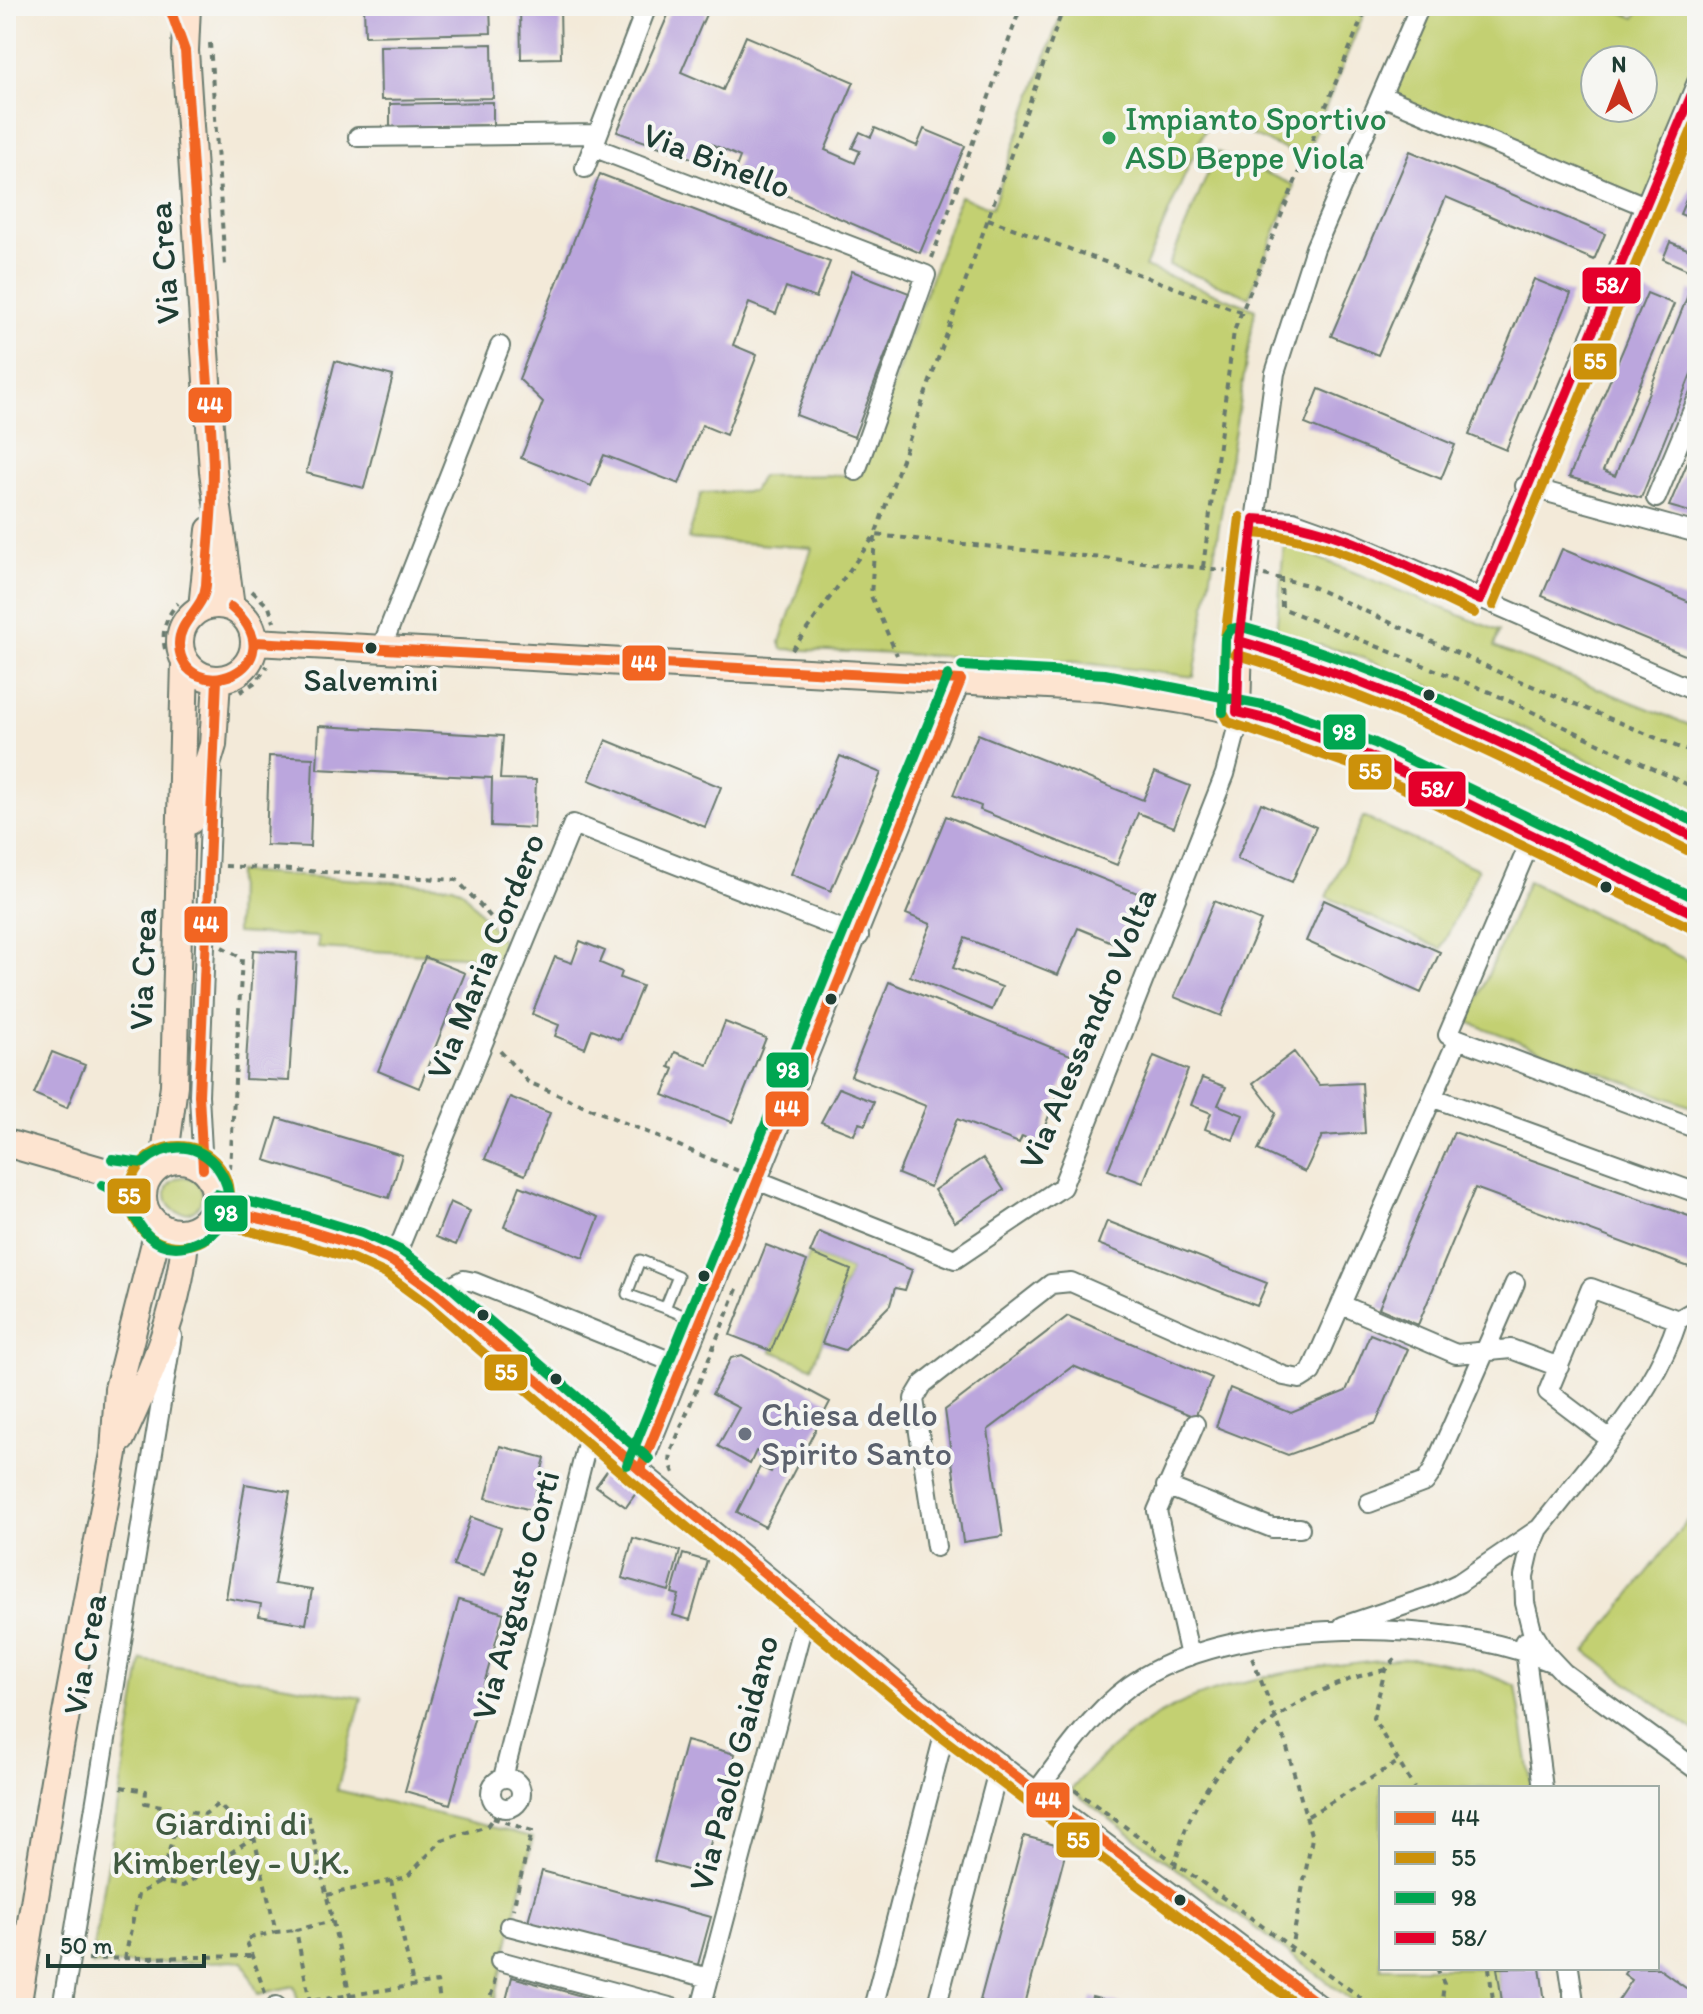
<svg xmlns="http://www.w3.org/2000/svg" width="1703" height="2014" viewBox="0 0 1703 2014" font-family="Itim,sans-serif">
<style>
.green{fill:#c3d072;stroke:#718653;stroke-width:2;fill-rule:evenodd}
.building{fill:#bba6dd}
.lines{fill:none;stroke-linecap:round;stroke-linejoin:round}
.lane-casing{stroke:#697a6e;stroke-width:13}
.street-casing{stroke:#697a6e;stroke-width:22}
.secondary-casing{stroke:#697a6e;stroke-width:30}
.path{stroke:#697a6e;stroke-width:4;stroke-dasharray:6 6;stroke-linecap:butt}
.lane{stroke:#fff;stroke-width:9}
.street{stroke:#fff;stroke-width:18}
.secondary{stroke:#fde4d0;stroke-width:26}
.bus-1-casing{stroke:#f6f6f2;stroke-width:16}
.bus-2-casing{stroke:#f6f6f2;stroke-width:16}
.bus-3-casing{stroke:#f6f6f2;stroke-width:16}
.bus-4-casing{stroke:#f6f6f2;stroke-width:16}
.bus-1{stroke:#f26522;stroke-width:10}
.bus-2{stroke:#cc910a;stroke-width:10}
.bus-3{stroke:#00a651;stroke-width:10}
.bus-4{stroke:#e4002b;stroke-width:10}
.leisure-dot{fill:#2e9e5b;stroke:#f6f6f2;stroke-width:3}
.bus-dot{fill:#1f3d34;stroke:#f6f6f2;stroke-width:3}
.worship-dot{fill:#6b7280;stroke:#f6f6f2;stroke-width:3}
.labels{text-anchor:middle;stroke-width:8;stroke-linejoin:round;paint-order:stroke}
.bus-label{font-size:32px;fill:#1f3d34;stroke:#f6f6f2}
.leisure-label{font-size:34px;fill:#27864d;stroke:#f6f6f2;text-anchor:start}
.street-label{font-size:34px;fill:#1f3d34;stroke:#f6f6f2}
.worship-label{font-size:34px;fill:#5b616d;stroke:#f6f6f2;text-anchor:start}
.park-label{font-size:34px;fill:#405a40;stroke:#f6f6f2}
.line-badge{stroke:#f6f6f2;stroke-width:3}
.badge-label{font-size:22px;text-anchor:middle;font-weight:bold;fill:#fff}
</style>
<rect width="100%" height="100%" fill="#f6f6f2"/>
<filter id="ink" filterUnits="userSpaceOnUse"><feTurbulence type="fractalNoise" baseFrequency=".0125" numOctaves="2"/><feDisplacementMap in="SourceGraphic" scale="16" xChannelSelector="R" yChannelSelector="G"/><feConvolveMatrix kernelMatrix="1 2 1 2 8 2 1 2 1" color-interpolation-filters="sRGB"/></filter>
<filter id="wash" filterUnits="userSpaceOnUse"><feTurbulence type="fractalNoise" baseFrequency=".006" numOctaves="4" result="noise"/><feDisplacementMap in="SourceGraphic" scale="32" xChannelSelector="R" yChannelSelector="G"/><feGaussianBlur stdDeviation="1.8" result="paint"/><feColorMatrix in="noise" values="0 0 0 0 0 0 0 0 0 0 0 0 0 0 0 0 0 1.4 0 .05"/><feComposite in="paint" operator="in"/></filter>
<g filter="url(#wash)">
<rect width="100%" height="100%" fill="#f3ead9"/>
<path class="green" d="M1064,6H1367L1305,158L1210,117L1145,267L1255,309L1194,677L1077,662L782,649L780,642L812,548L688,539L701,493L753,491L761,476L861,475L960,196L992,208Z
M1421,6H1606L1635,18L1641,6H1697V82L1646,206L1382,96ZM1595,60H1643V108H1595Z
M1217,152L1294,185L1249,297L1169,265Z
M1284,544L1499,631L1494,647L1697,728V813L1485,710L1356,655L1276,633Z
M1363,817L1478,869L1441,949L1327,897Z
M237,872L453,886L462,890L502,940L498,958L318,948V937L236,933Z
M1528,881L1697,965V1109L1468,1022Z
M166 1195a18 18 0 1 1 36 0a18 18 0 1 1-36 0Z
M810,1253L851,1270L812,1367L771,1351Z
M1697,1508V1733L1586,1652Z
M1417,1658L1474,1669L1516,1686L1532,1788H1381V1968H1497L1503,2008H1362L1071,1790C1136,1713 1199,1688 1296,1671C1336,1665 1377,1659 1417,1658Z
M142,1660L362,1698L337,1790L533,1837L493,2008H300L294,1986L258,1994L243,1961L91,1965Z"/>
<g id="blocks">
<path class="building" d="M364,6H490L491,33L365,36Z
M520,6H560L561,58L521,59Z
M672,6H692L707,12L681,72L723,90L746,36L854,82L825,150L855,163L860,151L852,148L860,132L871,137L875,128L917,146L924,129L965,146L920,253L734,173L740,157L705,141L697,160L617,132Z
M492,44L493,98L381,100L380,46Z
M493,102V125L390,127V104Z
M1410,151L1605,234L1594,260L1446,197L1378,355L1331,336Z
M600,174L830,262L816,298L786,287L776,314L749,303L733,345L757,355L726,435L702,425L679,484L604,455L591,486L521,458L543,402L519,379Z
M1697,174V221L1680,214Z
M1670,242L1697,253V274L1663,259Z
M852,271L909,293L854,437L796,415Z
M1534,279L1571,294L1506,450L1469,435Z
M1690,290L1697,292V359L1641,498L1569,477L1647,293L1674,304L1603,471L1615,476Z
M335,361L393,376L364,488L306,473Z
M1319,389L1455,445L1441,479L1305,424Z
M1697,440V514L1669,506Z
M1562,549L1697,605V660L1542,596Z
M319,726L503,736L500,779L536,780L534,828L491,826L492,778L317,769Z
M978,734L1143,800L1155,772L1190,786L1174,827L1138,813L1117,865L980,810L981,806L953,795Z
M606,740L721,787L705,827L589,780Z
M269,756L313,758L310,847L266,845Z
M840,756L881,773L831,891L791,874Z
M1261,803L1316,827L1292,882L1237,859Z
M946,816L1145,896L1124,947L1078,928L1058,975L965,938L953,968L1002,987L992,1010L910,976L931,924L906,914Z
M1324,900L1440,952L1421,993L1306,941Z
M1214,901L1261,921L1221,1016L1174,997Z
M580,941L605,951L600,963L622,972L620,978L642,986L620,1040L592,1029L585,1048L555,1036L559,1025L532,1014L555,957L572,963Z
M253,950L297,953L289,1081L245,1079Z
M425,957L465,973L419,1088L378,1071Z
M889,982L1073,1056L1038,1143L1022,1136L1019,1143L957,1119L930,1187L898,1174L926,1106L851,1076Z
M725,1022L766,1038L732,1122L663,1095L674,1069L669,1067L675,1052L708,1065Z
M52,1052L85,1065L67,1108L34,1094Z
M1294,1052L1319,1085L1362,1083L1365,1133L1322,1136L1305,1172L1258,1150L1276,1113L1253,1083Z
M1154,1056L1188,1070L1143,1183L1108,1170Z
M1202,1078L1226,1087L1218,1105L1243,1115L1233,1140L1205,1129L1211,1113L1191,1105Z
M839,1088L874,1102L865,1125L859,1123L854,1135L821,1122Z
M510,1097L550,1113L525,1175L485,1159Z
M278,1118L402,1155L389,1198L265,1160Z
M1454,1132L1697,1219V1270L1475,1188L1418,1325L1379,1308Z
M983,1158L1004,1190L955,1222L934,1190Z
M520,1186L599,1217L583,1258L504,1227Z
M450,1202L470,1211L456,1245L436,1237Z
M1107,1221L1267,1283L1257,1306L1098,1244Z
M819,1232L912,1270L905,1290L895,1288L890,1305L845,1350L822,1343L851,1270L810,1253Z
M766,1245L807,1261L771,1351L730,1335Z
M1068,1316L1212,1378L1195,1417L1073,1366L988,1430L1003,1536L963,1542L945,1410Z
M1370,1334L1408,1349L1376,1423L1288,1455L1216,1427L1230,1388L1291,1413L1346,1391Z
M742,1355L830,1402L765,1527L737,1512L760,1467L771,1472L776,1461L756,1451L750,1464L718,1446L739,1408L712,1394L731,1358Z
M500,1446L545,1458L531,1510L486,1498Z
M611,1465L641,1486L626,1507L596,1486Z
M245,1484L290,1492L274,1584L312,1590L306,1624L259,1616L261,1604L226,1598Z
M471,1517L501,1528L484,1576L453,1566Z
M633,1538L680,1551L669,1591L622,1578Z
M683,1554L707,1561L690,1620L673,1615L679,1595L672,1593Z
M459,1600L504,1613L450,1804L405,1791Z
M686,1741L735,1754L702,1874L654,1861Z
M1024,1836L1067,1847L1024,2008H978Z
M542,1871L711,1917L697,1968L528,1921Z
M1497,1968H1540L1546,2008H1503Z
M1628,1968H1658L1697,1996V2008H1629L1618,2001L1632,1980L1624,1974Z
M512,1977L622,2007V2008H504Z
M1092,1997L1132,2007V2008H1089Z"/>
</g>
</g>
<g filter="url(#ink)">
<use href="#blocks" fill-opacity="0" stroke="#697a6e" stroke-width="2"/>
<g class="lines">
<defs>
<path id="lane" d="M665,1308L627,1294L640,1260L678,1276L665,1308L700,1322"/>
<path id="street" d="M1382,96L1645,206
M358,137L598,134
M593,147L926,275L856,471
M585,168L647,6
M1525,486L1697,533
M1656,498L1697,400
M1254,519L1293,521L1349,541L1697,692
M1480,600L1697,82
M1239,641L1275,373L1315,248L1420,6
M381,649L500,346
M1533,835L1448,1035L1697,1129
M1434,1098L1697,1193
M203,1169L199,1095L212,772
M759,1181L955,1259L1062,1187L1225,774L1236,732L1237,712
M213,1208L296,1227L358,1246L393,1262L437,1294L640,1470L947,1724L1324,2008
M393,1262L573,824L859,936
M437,1294L464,1280L474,1282L682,1366
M1342,1305L1456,1354L1511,1349L1559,1367
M1678,1320L1697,1309
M1610,1439L1548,1392L1591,1288L1678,1320C1663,1367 1636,1405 1606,1445L1539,1529L1530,1550L1524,1576L1525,1603L1532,1631L1546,1654L1564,1673L1697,1770
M640,1470L961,680
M1166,1486L1272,1528H1300
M1369,1503L1425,1482L1432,1472L1515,1283
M936,1547L914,1399L923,1384L1051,1284L1071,1282L1284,1376L1300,1379L1311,1372L1458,1039
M1343,1626L1432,1596L1459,1583L1537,1530
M1524,1642L1543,1788
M1190,1656L1157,1511L1195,1424
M491 1793a15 15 0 1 1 30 0a15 15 0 1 1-30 0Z
M503,1778L591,1428
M1036,1792C1067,1751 1098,1704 1143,1677C1244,1617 1445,1617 1551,1662
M509,1926L709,1978
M500,1961L673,2008
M1569,1968L1575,2008
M62,2008L172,1336
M275,2008L276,2006
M701,2008L807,1609
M873,2008L947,1724
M936,2008L1000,1763"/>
<path id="secondary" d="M187,6L185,51L213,471L231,607
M180 642a37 37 0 1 1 74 0a37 37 0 1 1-74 0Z
M202,608L210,530
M255,642L1102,688C1160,696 1220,704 1276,722C1418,766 1563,850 1697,915
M1237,712L1239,641C1400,682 1548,766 1697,839
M190,821L213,745L217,680
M6,1143L117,1175L148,1177
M143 1196a36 36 0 1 1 72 0a36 36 0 1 1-72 0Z
M164,1163L174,1085L185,662
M121,1439C153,1370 180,1308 186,1232
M17,2008L55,1774L114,1453L118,1389L159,1227"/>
</defs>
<use href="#lane" class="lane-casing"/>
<use href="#street" class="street-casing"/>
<use href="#secondary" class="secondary-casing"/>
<path class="path" d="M1064,6L875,535L1232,571
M210,43L225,266
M988,219L1241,312
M932,258L1021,6
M875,537L871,596L897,655
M1203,567L1234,331L1367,6
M1264,575L1308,585L1501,673L1697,755
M1281,577L1282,608L1492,693L1697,789
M252,591L269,607L274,622
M165,649C161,631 166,616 178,603
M792,650L875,535
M240,692L257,681L267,666
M225,866L457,880L500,927L506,940
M222,947L242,958L230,1169L235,1193
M500,1051L528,1082L741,1172
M128,1198L136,1224
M209,1240L223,1228
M674,1473L670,1462L671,1452L739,1284
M1252,1658L1286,1744L1312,1838L1290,1954
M1395,1659L1385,1670L1373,1718L1414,1788
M1065,1783L1375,2008
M121,1787L146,1791L145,1803L205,1814L218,1804L252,1838L307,1812L353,2008
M181,1810L160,1882L183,1886L252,1838
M1308,1816L1398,1762
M493,1818L532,1831L513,1909
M254,1837L276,1932L296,1930
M1175,1868C1191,1768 1290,1688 1385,1670
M391,1880L413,1985
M327,1895L407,1877L442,1840L487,1826L501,1807
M88,1959L250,1956
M125,1959L138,1894L160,1882
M1437,1968L1444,1984L1441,2008
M1489,1968L1494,2008
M265,1993L246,1939L276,1932
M310,2002L296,1930L333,1921
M291,2004L437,1982L441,2008
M488,2008L495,1979"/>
<use href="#lane" class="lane"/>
<use href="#street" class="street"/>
<use href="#secondary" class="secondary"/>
<defs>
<path id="bus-1" d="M169,6L185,51C191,144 197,237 204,330C207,377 212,424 213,470C213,508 208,547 206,585C204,609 178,621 179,645C183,711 302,669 231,607
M255,642L961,680L640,1470
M203,1169L199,1095L217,680
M213,1208L296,1227L358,1246L393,1262L437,1294L640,1470L947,1724L1324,2008"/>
<path id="bus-2" d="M1240,517L1225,639L1223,713L1228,722L1364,769L1691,928
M1253,533C1331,537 1404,581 1474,613
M1493,605L1697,118
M1235,654C1396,701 1542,777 1691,852
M129 1196a50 50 0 1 1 100 0a50 50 0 1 1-100 0Z
M210,1222L292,1241L353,1259L386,1274L428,1305L631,1481L938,1735L1301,2008"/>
<path id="bus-3" d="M962,666L1105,674L1278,708L1375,743L1697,899
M1223,712L1225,638L1231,629L1242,627C1402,672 1548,749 1697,823
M102,1185C134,1198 134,1233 161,1244C173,1249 186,1247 197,1242C268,1215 206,1108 143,1163L112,1159
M216,1194L300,1214L362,1233L400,1250L446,1283L649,1459
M627,1465L948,675"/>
<path id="bus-4" d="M1254,519L1239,641L1237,712L1274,721L1369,756L1697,915
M1254,519C1334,523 1408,568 1480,600
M1480,600L1697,82
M1239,641C1400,688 1547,764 1697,839"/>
</defs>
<use href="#bus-1" class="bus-1-casing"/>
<use href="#bus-2" class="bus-2-casing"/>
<use href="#bus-3" class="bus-3-casing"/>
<use href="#bus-4" class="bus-4-casing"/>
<use href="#bus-1" class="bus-1"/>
<use href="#bus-2" class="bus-2"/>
<use href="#bus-3" class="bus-3"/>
<use href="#bus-4" class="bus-4"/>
</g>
</g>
<circle class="leisure-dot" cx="1109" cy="138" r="8"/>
<g class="bus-dot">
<circle cx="371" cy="648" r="7"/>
<circle cx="1429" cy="695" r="7"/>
<circle cx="1606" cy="887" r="7"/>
<circle cx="831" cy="999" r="7"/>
<circle cx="704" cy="1276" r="7"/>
<circle cx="483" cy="1315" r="7"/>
<circle cx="556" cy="1379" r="7"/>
<circle cx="1180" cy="1900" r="7"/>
</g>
<circle class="worship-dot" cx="745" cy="1434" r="8"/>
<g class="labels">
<g class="bus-label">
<text x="371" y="691">Salvemini</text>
</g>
<g class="leisure-label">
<text x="1125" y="130">Impianto Sportivo<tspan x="1125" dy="39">ASD Beppe Viola</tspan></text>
</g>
<g class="street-label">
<text transform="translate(717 160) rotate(21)" y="12">Via Binello</text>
<text transform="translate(163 263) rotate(-94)" y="12">Via Crea</text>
<text transform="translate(485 956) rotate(-68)" y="12">Via Maria Cordero</text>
<text transform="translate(142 969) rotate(-88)" y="12">Via Crea</text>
<text transform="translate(1087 1028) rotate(-67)" y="12">Via Alessandro Volta</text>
<text transform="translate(515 1595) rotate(-75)" y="12">Via Augusto Corti</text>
<text transform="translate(84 1654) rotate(-80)" y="12">Via Crea</text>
<text transform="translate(733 1763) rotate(-75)" y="12">Via Paolo Gaidano</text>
</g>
<g class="worship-label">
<text x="761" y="1426">Chiesa dello<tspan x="761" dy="39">Spirito Santo</tspan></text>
</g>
<g class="park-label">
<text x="231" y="1835">Giardini di<tspan x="231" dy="39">Kimberley - U.K.</tspan></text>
</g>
</g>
<g class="line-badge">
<rect x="1581" y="266" width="61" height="39" rx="8" fill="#e4002b"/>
<rect x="1572" y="342" width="46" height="39" rx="8" fill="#cc910a"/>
<rect x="187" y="386" width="46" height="38" rx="8" fill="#f26522"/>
<rect x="621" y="644" width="46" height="38" rx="8" fill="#f26522"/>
<rect x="1322" y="713" width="45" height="38" rx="8" fill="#00a651"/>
<rect x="1347" y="753" width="46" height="38" rx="8" fill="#cc910a"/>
<rect x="1407" y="770" width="60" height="38" rx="8" fill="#e4002b"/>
<rect x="183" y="905" width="46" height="39" rx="8" fill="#f26522"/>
<rect x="765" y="1051" width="45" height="38" rx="8" fill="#00a651"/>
<rect x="764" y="1090" width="46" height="38" rx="8" fill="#f26522"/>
<rect x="106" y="1177" width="46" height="38" rx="8" fill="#cc910a"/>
<rect x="203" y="1194" width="46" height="39" rx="8" fill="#00a651"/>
<rect x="483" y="1353" width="46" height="39" rx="8" fill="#cc910a"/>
<rect x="1025" y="1781" width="46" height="38" rx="8" fill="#f26522"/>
<rect x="1055" y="1821" width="46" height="38" rx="8" fill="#cc910a"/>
</g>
<g class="badge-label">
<text x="1612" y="293">58/</text>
<text x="1595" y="369">55</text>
<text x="210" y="413">44</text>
<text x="644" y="671">44</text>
<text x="1344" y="740">98</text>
<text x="1370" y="779">55</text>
<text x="1437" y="797">58/</text>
<text x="206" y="932">44</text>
<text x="788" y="1078">98</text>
<text x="787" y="1116">44</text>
<text x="129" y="1204">55</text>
<text x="226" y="1221">98</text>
<text x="506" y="1380">55</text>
<text x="1048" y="1808">44</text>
<text x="1078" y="1848">55</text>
</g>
<rect width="1703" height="2014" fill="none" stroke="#f6f6f2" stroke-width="32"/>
<rect x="1379" y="1786" width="280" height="184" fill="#f6f6f2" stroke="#a0aca6" stroke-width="2"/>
<rect x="1395" y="1812" width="40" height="12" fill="#f26522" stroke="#a0aca6" stroke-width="2"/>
<text x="1451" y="1826" font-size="24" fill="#1f3d34">44</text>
<rect x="1395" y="1852" width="40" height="12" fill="#cc910a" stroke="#a0aca6" stroke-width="2"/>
<text x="1451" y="1866" font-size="24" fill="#1f3d34">55</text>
<rect x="1395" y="1892" width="40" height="12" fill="#00a651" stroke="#a0aca6" stroke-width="2"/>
<text x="1451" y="1906" font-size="24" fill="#1f3d34">98</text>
<rect x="1395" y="1932" width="40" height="12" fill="#e4002b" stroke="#a0aca6" stroke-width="2"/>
<text x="1451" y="1946" font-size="24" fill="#1f3d34">58/</text>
<g transform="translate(1619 84)"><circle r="38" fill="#f6f6f2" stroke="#a0aca6" stroke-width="2"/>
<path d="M0-6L14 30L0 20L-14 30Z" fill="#c8321e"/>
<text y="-12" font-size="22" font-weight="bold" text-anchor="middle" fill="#1f3d34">N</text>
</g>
<path d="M48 1954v12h156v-12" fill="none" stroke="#1f3d34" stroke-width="4"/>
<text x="60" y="1954" font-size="24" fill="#1f3d34" stroke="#f6f6f2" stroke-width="6" paint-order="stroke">50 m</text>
</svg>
